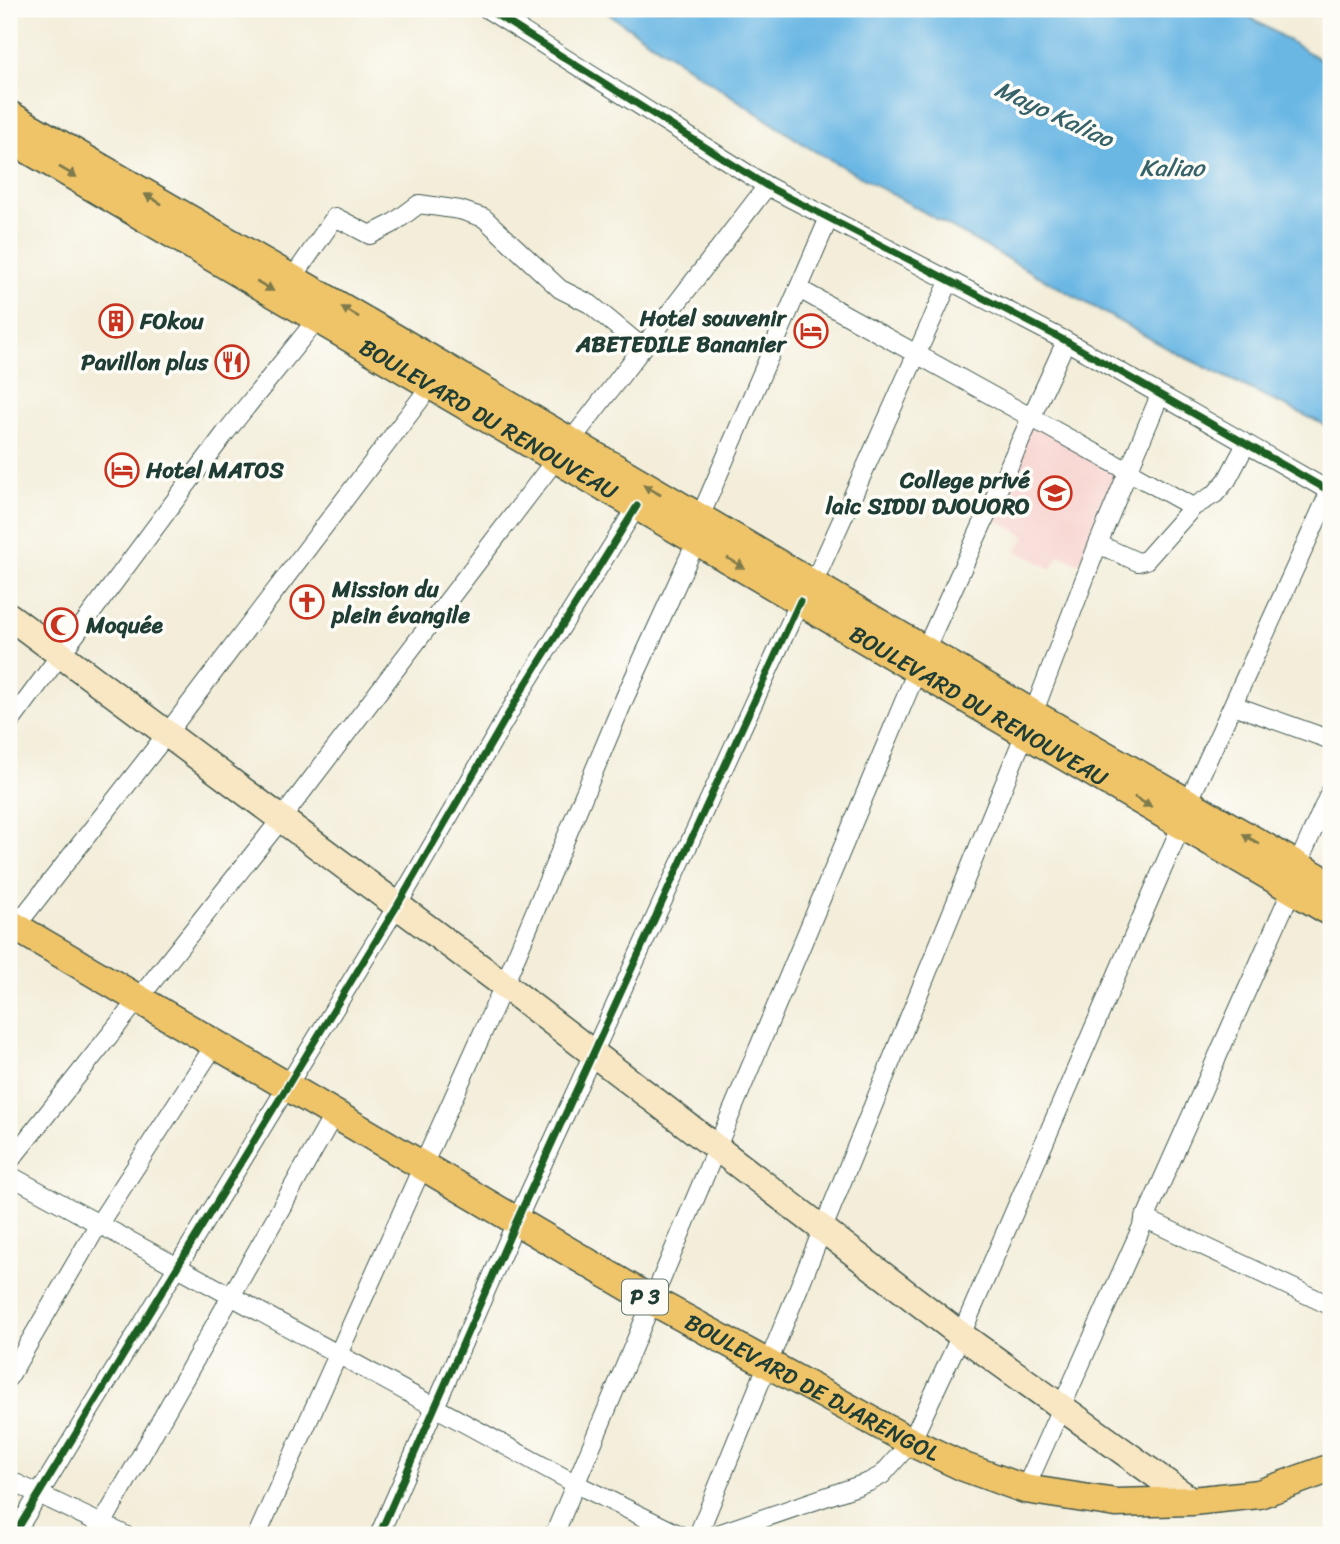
<svg xmlns="http://www.w3.org/2000/svg" width="1340" height="1544" viewBox="0 0 1340 1544" font-family="Sriracha,sans-serif">
<style>
.built{fill:#f7d0cc}
.water{fill:#6bb7e4;stroke:#457a8c;stroke-width:2}
.lines{fill:none;stroke-linecap:round;stroke-linejoin:round}
.street-casing{stroke:#3f574d;stroke-width:20}
.secondary-casing{stroke:#3f574d;stroke-width:29}
.primary-casing{stroke:#3f574d;stroke-width:31}
.street{stroke:#fff;stroke-width:18}
.secondary{stroke:#f9e7c3;stroke-width:26}
.primary{stroke:#efc469;stroke-width:28}
.cycleway-casing{stroke:#fdfcf7;stroke-width:11}
.cycleway{stroke:#1b5e20;stroke-width:7}
.oneway{fill:#7d7a4c}
.labels{text-anchor:middle;stroke-width:7;stroke-linejoin:round;paint-order:stroke}
.shield{fill:#fdfcf7;stroke:#62766e;stroke-width:2}
.shield-label{font-size:21px;font-weight:bold;fill:#1f3d34}
.poi-label{font-size:23px;font-weight:bold;fill:#1f3d34;stroke:#fdfcf7;text-anchor:start}
.street-label{font-size:23px;fill:#1f3d34;stroke:#fdfcf7}
.water-label{font-size:24px;font-style:italic;fill:#366269;stroke:#fdfcf7}
</style>
<rect width="100%" height="100%" fill="#fdfcf7"/>
<filter id="ink" filterUnits="userSpaceOnUse"><feTurbulence type="fractalNoise" baseFrequency=".0143" numOctaves="2"/><feDisplacementMap in="SourceGraphic" scale="14" xChannelSelector="R" yChannelSelector="G"/><feConvolveMatrix kernelMatrix="1 2 1 2 8 2 1 2 1" color-interpolation-filters="sRGB"/></filter>
<filter id="wash" filterUnits="userSpaceOnUse"><feTurbulence type="fractalNoise" baseFrequency=".00686" numOctaves="4" result="noise"/><feDisplacementMap in="SourceGraphic" scale="28" xChannelSelector="R" yChannelSelector="G"/><feGaussianBlur stdDeviation="1.57" result="paint"/><feColorMatrix in="noise" values="0 0 0 0 0 0 0 0 0 0 0 0 0 0 0 0 0 1.4 0 .05"/><feComposite in="paint" operator="in"/></filter>
<g filter="url(#wash)">
<rect width="100%" height="100%" fill="#f3edd9"/>
<path class="built" d="M1033,420L1122,471L1080,564L1059,555L1052,569L1017,551L1025,536L989,516Z"/>
<path class="water" d="M601,9H1236L1331,66V428L1176,353L811,149Z"/>
</g>
<g filter="url(#ink)">
<g class="lines">
<defs>
<path id="street" d="M487,9L767,186L1066,341L1331,492
M9,10V9
M292,279L335,217L370,235L392,224L419,204L460,210L484,218L560,289L590,304L643,348
M799,289L1193,507
M570,442L767,186
M700,517L828,220
M1098,544L1138,562L1146,560L1193,507L1215,494L1227,480L1246,444
M813,584L949,282
M925,650L1066,341
M1233,705L1331,740
M1033,714L1098,544L1160,395
M9,724L226,432L318,318
M1188,803L1330,491
M1297,866L1331,790
M9,935L166,735L432,384
M9,1162L282,818L556,459
M9,1175L574,1483L680,1535
M1144,1218L1331,1306
M9,1377L98,1225L214,1046
M9,1480L125,1535
M1025,1489L1292,889
M14,1535L397,906L524,687L637,506
M96,1535L333,1116
M257,1535L504,985L626,695L697,540
M379,1535L516,1222L800,601
M554,1535L918,668
M698,1535L1025,733
M715,1535L869,1482L882,1475L911,1442L961,1335L1182,824"/>
<path id="secondary" d="M9,616L504,985L961,1335L1192,1501"/>
<g id="primary">
<path d="M9,115L391,336L1033,714L1331,885"/>
<path id="s1" d="M9,138L1331,912"/>
<path id="s2" d="M9,923L653,1301L911,1442L964,1467L1025,1489L1116,1503L1192,1501L1259,1494L1331,1468"/>
</g>
</defs>
<use href="#street" class="street-casing"/>
<use href="#secondary" class="secondary-casing"/>
<use href="#primary" class="primary-casing"/>
<use href="#street" class="street"/>
<use href="#secondary" class="secondary"/>
<use href="#primary" class="primary"/>
<defs>
<path id="cycleway" d="M487,9L767,186L1066,341L1331,492
M14,1535L397,906L524,687L637,506
M379,1535L516,1222L800,601"/>
</defs>
<use href="#cycleway" class="cycleway-casing"/>
<use href="#cycleway" class="cycleway"/>
</g>
<defs><path id="oneway-solid" d="M-6-.8H1V-3.2L6.5 0L1 3.2V.8H-6Z" transform="scale(1.75)"/></defs>
<g class="oneway">
<use href="#oneway-solid" transform="translate(68 172) rotate(30)"/>
<use href="#oneway-solid" transform="translate(153 199) rotate(-150)"/>
<use href="#oneway-solid" transform="translate(265 286) rotate(31)"/>
<use href="#oneway-solid" transform="translate(350 312) rotate(-150)"/>
<use href="#oneway-solid" transform="translate(652 490) rotate(-150)"/>
<use href="#oneway-solid" transform="translate(736 563) rotate(31)"/>
<use href="#oneway-solid" transform="translate(1143 802) rotate(30)"/>
<use href="#oneway-solid" transform="translate(1251 839) rotate(-150)"/>
</g>
</g>
<defs>
<symbol id="building-ring" viewBox="-11 -11 22 22"><circle r="9.5" fill="#fdfcf7" stroke="#c8321e" stroke-width="1.5"/><path d="M-4-6H4V6H1V3H-1V6H-4ZM-2.5-4.3h1.7v1.8h-1.7ZM.8-4.3h1.7v1.8H.8ZM-2.5-1h1.7V.8h-1.7ZM.8-1h1.7V.8H.8Z" fill="#c8321e"/></symbol>
<symbol id="hotel-ring" viewBox="-11 -11 22 22"><circle r="9.5" fill="#fdfcf7" stroke="#c8321e" stroke-width="1.5"/><path d="M-6-4.5h1.5V1H6V5H4.5V3h-9V5H-6ZM-4 0a1.8 1.8 0 1 1 3.6 0ZM.5 0V-2.5h3Q6-2.5 6 0Z" fill="#c8321e"/></symbol>
<symbol id="restaurant-ring" viewBox="-11 -11 22 22"><circle r="9.5" fill="#fdfcf7" stroke="#c8321e" stroke-width="1.5"/><path d="M-5-6h1v4h1v-4h1v4h1v-4h1v5L-1.5 .5V6h-2V.5L-5-1ZM5-6V6H3V1.5H1.5Q1.5-4 5-6Z" fill="#c8321e"/></symbol>
<symbol id="school-ring" viewBox="-11 -11 22 22"><circle r="9.5" fill="#fdfcf7" stroke="#c8321e" stroke-width="1.5"/><path d="M0-5L7-2L0 1L-7-2ZM-4 1L0 2.5L4 1V4Q0 6-4 4Z" fill="#c8321e"/></symbol>
<symbol id="church-ring" viewBox="-11 -11 22 22"><circle r="9.5" fill="#fdfcf7" stroke="#c8321e" stroke-width="1.5"/><path d="M-1.2-6h2.4v3.5h3.3v2.4h-3.3V6h-2.4V-.1h-3.3v-2.4h3.3Z" fill="#c8321e"/></symbol>
<symbol id="mosque-ring" viewBox="-11 -11 22 22"><circle r="9.5" fill="#fdfcf7" stroke="#c8321e" stroke-width="1.5"/><path d="M3.5-4.9A6 6 0 1 0 3.5 4.9A5 5 0 1 1 3.5-4.9Z" fill="#c8321e"/></symbol>
</defs>
<g fill-rule="evenodd">
<use href="#building-ring" x="97" y="302" width="38" height="38"/>
<use href="#hotel-ring" x="792" y="312" width="38" height="38"/>
<use href="#restaurant-ring" x="213" y="343" width="38" height="38"/>
<use href="#hotel-ring" x="103" y="451" width="38" height="38"/>
<use href="#school-ring" x="1036" y="474" width="38" height="38"/>
<use href="#church-ring" x="288" y="583" width="38" height="38"/>
<use href="#mosque-ring" x="42" y="606" width="38" height="38"/>
</g>
<g class="labels">
<rect class="shield" x="622" y="1279.5" width="46" height="35" rx="5"/>
<g class="shield-label">
<text x="645" y="1304">P 3</text>
</g>
<g class="poi-label">
<text x="786" y="326" text-anchor="end">Hotel souvenir<tspan x="786" dy="26">ABETEDILE Bananier</tspan></text>
<text x="140" y="329">FOkou</text>
<text x="208" y="370" text-anchor="end">Pavillon plus</text>
<text x="146" y="478">Hotel MATOS</text>
<text x="1030" y="488" text-anchor="end">College privé<tspan x="1030" dy="26">laic SIDDI DJOUORO</tspan></text>
<text x="332" y="597">Mission du<tspan x="332" dy="26">plein évangile</tspan></text>
<text x="86" y="633">Moquée</text>
</g>
<g class="street-label">
<text dy="8" stroke="none"><textPath href="#s1" startOffset="556">BOULEVARD DU RENOUVEAU</textPath></text>
<text dy="8" stroke="none"><textPath href="#s1" startOffset="1124">BOULEVARD DU RENOUVEAU</textPath></text>
<text dy="8" stroke="none"><textPath href="#s2" startOffset="928">BOULEVARD DE DJARENGOL</textPath></text>
</g>
<g class="water-label">
<text transform="translate(1054 114) rotate(25)" y="8">Mayo Kaliao</text>
<text x="1172" y="176">Kaliao</text>
</g>
</g>
<rect width="1340" height="1544" fill="none" stroke="#fdfcf7" stroke-width="35"/>
</svg>
